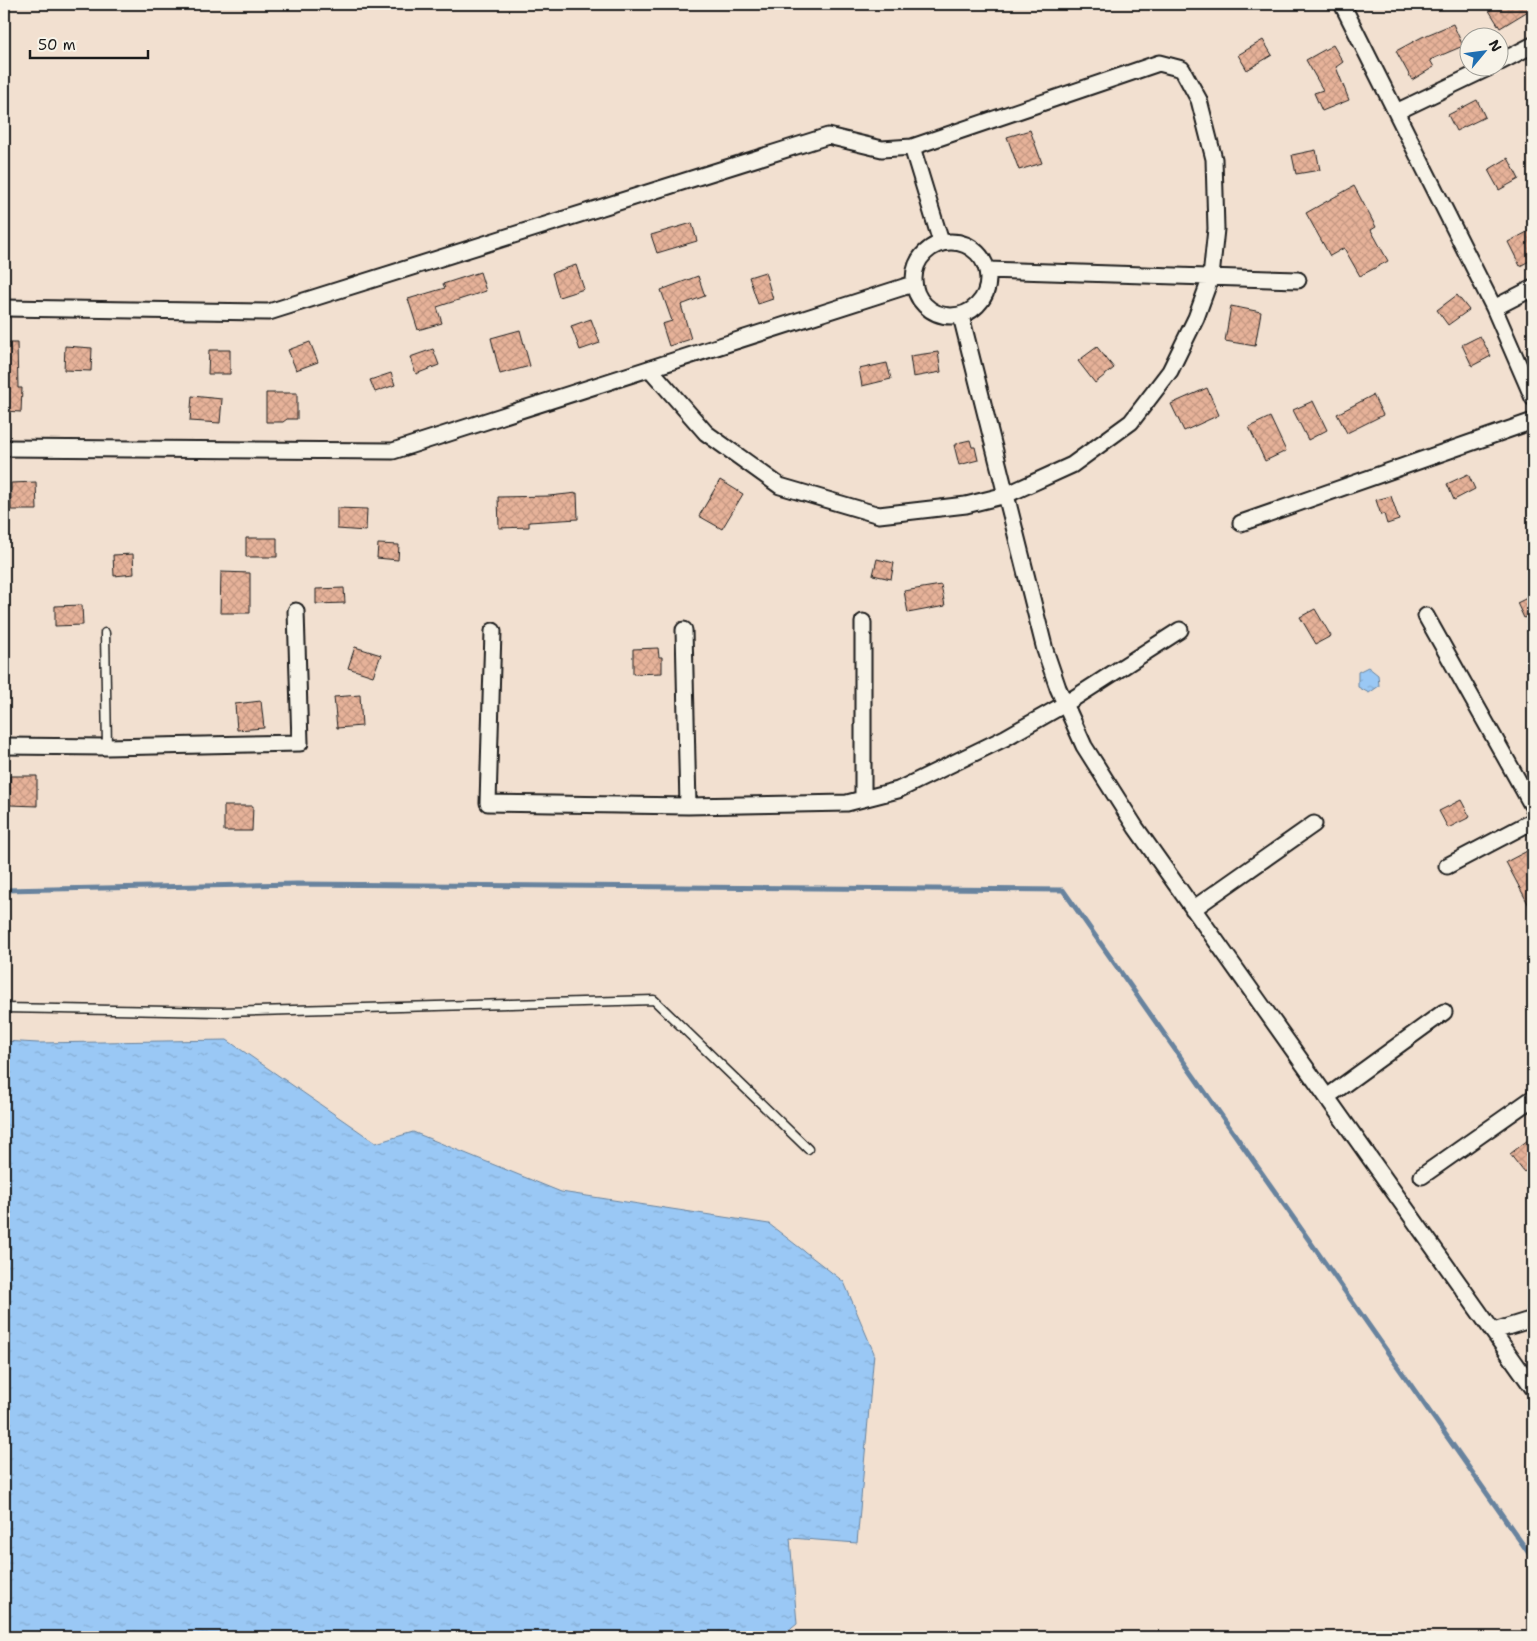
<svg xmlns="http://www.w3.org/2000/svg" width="1537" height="1641" viewBox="0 0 1537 1641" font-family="'Shantell Sans',sans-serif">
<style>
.water{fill:url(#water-ripples);stroke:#68839e}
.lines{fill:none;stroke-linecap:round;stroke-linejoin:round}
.stream{stroke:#68839e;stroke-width:5}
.building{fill:url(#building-cross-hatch);stroke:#1c1c1c}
.service-casing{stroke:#1c1c1c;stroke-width:11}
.minor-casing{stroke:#1c1c1c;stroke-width:19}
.service{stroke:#f7f3e8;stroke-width:8}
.minor{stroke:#f7f3e8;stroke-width:15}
</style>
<defs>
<pattern id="water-ripples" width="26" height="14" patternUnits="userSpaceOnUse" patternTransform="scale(1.25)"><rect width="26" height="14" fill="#9ac8f5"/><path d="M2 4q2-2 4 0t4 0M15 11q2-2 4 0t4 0" fill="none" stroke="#84abd1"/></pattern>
<pattern id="building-cross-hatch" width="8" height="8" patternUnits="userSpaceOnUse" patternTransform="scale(1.25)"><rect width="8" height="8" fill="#e6b299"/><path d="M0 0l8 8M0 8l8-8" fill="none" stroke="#c59883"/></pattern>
</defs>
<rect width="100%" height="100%" fill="#f2e0d0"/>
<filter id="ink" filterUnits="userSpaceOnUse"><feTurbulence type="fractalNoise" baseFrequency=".02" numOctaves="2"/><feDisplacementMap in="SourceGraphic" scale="10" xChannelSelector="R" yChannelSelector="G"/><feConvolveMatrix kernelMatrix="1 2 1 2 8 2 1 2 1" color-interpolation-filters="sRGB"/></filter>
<g filter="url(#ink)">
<path class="water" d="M1368,667L1378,675L1379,686L1369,693L1358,687V672Z
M227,1040L376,1143L413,1132L561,1192L769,1224L844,1282L874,1353L857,1543L790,1538L797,1624L781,1637H4V1041L38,1043Z"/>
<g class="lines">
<path class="stream" d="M4,890L297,884L1063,890L1533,1559"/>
</g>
<path class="building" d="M1485,4H1533V8L1500,28Z
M1453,24L1463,46L1430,60L1434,67L1412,80L1396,51L1422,37Z
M1263,40L1272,55L1247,70L1238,55Z
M1333,45L1343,62L1336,67L1349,100L1322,111L1314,93L1323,90L1306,60Z
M1477,100L1485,117L1456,131L1448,115Z
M1030,130L1042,163L1019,170L1007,137Z
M1316,150L1320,170L1296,174L1292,155Z
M1508,158L1519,179L1499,190L1488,170Z
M1354,186L1376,227L1371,230L1388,261L1360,276L1344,248L1330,256L1306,213Z
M692,223L697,241L657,253L651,235Z
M1533,229V259L1520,266L1508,242Z
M576,265L584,289L559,297L552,273Z
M480,272L486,291L437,307L442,323L418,330L408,299L445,288L443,284Z
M765,272L773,299L758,304L749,277Z
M698,276L705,296L681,305L691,339L669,346L662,324L672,321L661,290Z
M1457,295L1469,310L1448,325L1437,310Z
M1231,306L1261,312L1255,346L1225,341Z
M591,319L600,343L580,350L571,326Z
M520,330L530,366L500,374L491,338Z
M1480,336L1491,356L1472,366L1462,345Z
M310,342L318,362L296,370L288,350Z
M4,343H17L18,388H22L21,412L4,411Z
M65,346L92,348L91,371L64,370Z
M1097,347L1114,368L1095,383L1078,361Z
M433,349L439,365L416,374L410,357Z
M209,350H230V374H208Z
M938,352L941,372L913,377L910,356Z
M887,363L891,379L862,386L859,369Z
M391,373L395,385L375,392L370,380Z
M1207,388L1219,415L1184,431L1171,404Z
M266,393H297V419H287L283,422H266Z
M1373,395L1383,415L1347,433L1337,414Z
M192,396L222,399L220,423L190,421Z
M1313,401L1327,430L1308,440L1293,410Z
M1270,417L1286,451L1265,461L1249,427Z
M970,440L972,447H975L978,460L959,465L954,445H957V443Z
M1468,474L1475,489L1454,500L1447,484Z
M720,480L743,494L722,529L699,516Z
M36,482L37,510H11V483Z
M577,493L578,519L529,522V527L499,528L498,497L549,496Z
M1391,496L1399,520L1387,524L1384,514L1381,515L1376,500Z
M337,508L367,509L366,531L337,529Z
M246,538H277V557H246Z
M378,544L399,545L398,560L377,558Z
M133,554L134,574L114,576L113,555Z
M877,559L894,563L891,579L873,575Z
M221,572L250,573V613H220Z
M941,585L945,606L908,613L904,591Z
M344,588L345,603L316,604V589Z
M1533,595V613L1524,618L1517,603Z
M82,605L83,625L55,626V606Z
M1315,609L1331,636L1316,644L1300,617Z
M355,647L381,655L373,676L348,668Z
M658,648L659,657H662V673L633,674V649Z
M360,695L362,726L337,728L334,697Z
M261,701L264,728L237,730L235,704Z
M10,776H37V806L10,805Z
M1461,800L1470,817L1448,828L1439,811Z
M224,806H253L252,831H224Z
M1533,848V913L1506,862Z
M1533,1136V1165L1524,1172L1510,1154Z"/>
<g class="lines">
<defs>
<path id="service" d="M105,633L107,747
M4,1008L222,1012L654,1000L808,1149"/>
<path id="minor" d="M1342,4L1494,308L1533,398
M1500,62L1533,45
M1396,112L1488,68
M912,147L941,242
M914 279a37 37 0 1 1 74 0a37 37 0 1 1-74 0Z
M988,270L1298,280
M4,308L269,312L828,136L882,149L912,147L1159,63L1182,69L1199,100L1214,159L1216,229L1211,277L1196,318L1170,371L1131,422L1072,465L1006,495L966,505L879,515L780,486L706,433L650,369
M1494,308L1533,288
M961,316L1045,650L1058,688L1084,746L1136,828L1533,1388
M4,448L393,451L913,284
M1241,523L1533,421
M1426,616L1533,807
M863,622V798
M684,630L688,806
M493,631L488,803L688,806L847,803L898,790L1005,738L1065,704L1180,630
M4,746L107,747L300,743L296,611
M1447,866L1533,821
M1193,909L1314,824
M1327,1097L1444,1012
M1422,1176L1533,1098
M1494,1331L1533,1319"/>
</defs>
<use href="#service" class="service-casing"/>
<use href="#minor" class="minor-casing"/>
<use href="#service" class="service"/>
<use href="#minor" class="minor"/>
</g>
</g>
<rect width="1537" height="1641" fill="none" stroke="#f7f3e8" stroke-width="20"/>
<rect x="10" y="10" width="1517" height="1621" fill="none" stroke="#1c1c1c" stroke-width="2" filter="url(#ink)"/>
<g transform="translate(1484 52) rotate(61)"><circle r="24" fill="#f7f3e8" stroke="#9f9d96"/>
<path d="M0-4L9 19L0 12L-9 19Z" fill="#1f6fb2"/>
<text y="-8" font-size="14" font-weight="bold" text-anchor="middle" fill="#1c1c1c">N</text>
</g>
<path d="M30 50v8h118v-8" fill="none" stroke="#1c1c1c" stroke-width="2.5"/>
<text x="38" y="50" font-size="15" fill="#1c1c1c" stroke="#f7f3e8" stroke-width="4" paint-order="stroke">50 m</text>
</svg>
